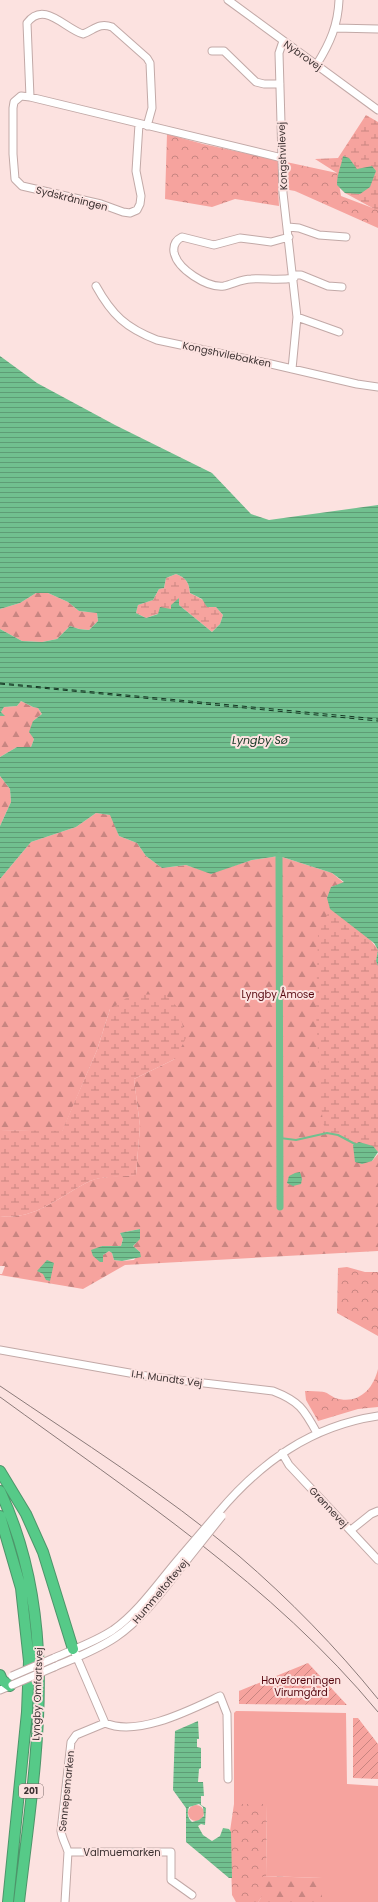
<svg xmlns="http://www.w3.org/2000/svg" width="378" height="1902" viewBox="0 0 378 1902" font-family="Poppins,sans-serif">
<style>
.grass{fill:#f6a39e}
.forest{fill:url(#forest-firs);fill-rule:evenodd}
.wetland{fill:url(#wetland-marsh)}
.park{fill:url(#park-crowns)}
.garden{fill:url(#garden-furrows)}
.water{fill:url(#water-rules);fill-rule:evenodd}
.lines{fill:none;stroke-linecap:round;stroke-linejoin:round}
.stream{stroke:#71c08f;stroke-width:2}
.canal{stroke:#71c08f;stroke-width:7}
.ferry{stroke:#153723;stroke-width:1;stroke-dasharray:5 4;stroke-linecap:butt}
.minor-casing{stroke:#c2a9a7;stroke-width:9}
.highway-casing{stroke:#4d956a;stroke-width:12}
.minor{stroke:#fff;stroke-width:7}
.highway{stroke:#56ca88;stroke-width:10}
.tram{stroke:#8b7a79;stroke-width:1}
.minor-bridge-casing{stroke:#c2a9a7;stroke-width:9;stroke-linecap:butt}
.minor-bridge{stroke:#fff;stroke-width:7}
.labels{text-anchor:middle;stroke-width:4;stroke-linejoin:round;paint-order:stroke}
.shield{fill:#fce2e0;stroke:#766766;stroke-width:1}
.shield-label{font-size:9px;font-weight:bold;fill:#3d3232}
.street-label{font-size:10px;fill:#3d3232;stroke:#fce2e0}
.park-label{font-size:10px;fill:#56070f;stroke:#fce2e0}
.water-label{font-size:11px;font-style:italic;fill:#153723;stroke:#fce2e0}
</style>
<defs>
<pattern id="forest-firs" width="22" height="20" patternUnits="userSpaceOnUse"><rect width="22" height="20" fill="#f6a39e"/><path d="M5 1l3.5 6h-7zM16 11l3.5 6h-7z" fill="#c88581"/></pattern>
<pattern id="wetland-marsh" width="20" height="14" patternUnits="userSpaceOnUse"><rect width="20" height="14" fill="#f6a39e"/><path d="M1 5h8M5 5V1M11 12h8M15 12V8" fill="none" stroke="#c88581"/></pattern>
<pattern id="park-crowns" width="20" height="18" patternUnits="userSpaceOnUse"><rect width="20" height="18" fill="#f6a39e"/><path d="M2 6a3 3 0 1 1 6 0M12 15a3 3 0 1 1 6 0" fill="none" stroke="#c88581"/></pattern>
<pattern id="garden-furrows" width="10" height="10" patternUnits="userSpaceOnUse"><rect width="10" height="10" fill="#f6a39e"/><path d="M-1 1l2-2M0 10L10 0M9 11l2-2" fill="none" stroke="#c88581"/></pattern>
<pattern id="water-rules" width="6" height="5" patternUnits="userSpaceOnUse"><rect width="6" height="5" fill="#71c08f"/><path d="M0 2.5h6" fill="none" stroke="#5e9d75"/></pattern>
</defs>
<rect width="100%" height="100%" fill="#fce2e0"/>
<path class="grass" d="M236,1711L346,1713L347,1784L378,1786V1902H322V1878L266,1876L267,1805L234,1804V1713Z
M188 1813a8 8 0 1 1 16 0a8 8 0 1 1-16 0Z"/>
<path class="forest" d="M36,593H48L68,602L79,611L97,613L98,621L89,630L79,629L70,626L57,639L42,642L22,641L0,629V609L20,603Z
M21,701L33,707L38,708L42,714L33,721L34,739L31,747H17L0,757V716H4L1,712L4,707L17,706Z
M0,776L10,789L11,802L0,826Z
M96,813L111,815L119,836L137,843L146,856L162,868L186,865L211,873L252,860L279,856L332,873L344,883L331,887L378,950L376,961L378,966V1152L373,1146L372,1161L378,1154V1251L125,1265L83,1289L0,1275V1274H2L5,1266H0V1216C35,1221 61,1195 90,1181C101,1176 124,1176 136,1175L140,1126L134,1079L175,1059L110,1009L97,1050L62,1132L0,1130V879L31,842L76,827ZM140,1229L137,1242L133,1246L140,1252L134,1260L122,1261L114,1260L112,1253L109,1251L103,1255L101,1246H121L123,1239L120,1233Z
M261,1876L322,1878V1902H258L261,1898Z"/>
<path class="wetland" d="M366,115L378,122V211L345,193L337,185V173L315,159L338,158Z
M176,574C186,578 189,582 190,593L216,607L223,615L220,624L212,632L179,605V598L171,609L146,618L136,613L138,605L153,600L159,589L164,588L166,578Z
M330,909C344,919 369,936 378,950L376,961L378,966V1152C372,1145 363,1140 355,1144L338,1135L327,1133L323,1123L320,1095L316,1012L318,934Z
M165,994L178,1008L186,1038L175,1059L134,1079L140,1126L136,1175C124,1177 101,1176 90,1181C61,1195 35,1221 0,1216V1130L62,1131L97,1050L110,1009L131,995Z"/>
<path class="park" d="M167,134L203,144L337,173L341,196L378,210V228L295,191L278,188L279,206L235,199L212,207L165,199Z
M347,1267L365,1272H378V1336L337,1313L338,1268Z
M378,1369V1407L358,1409L318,1421L306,1400L305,1391C311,1391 318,1391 324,1392C328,1393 331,1396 335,1398C358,1405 373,1390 378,1369Z
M234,1804H267L266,1876L261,1877V1898L258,1902H236L232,1895L230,1831Z"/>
<path class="garden" d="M308,1663L347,1705L239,1704V1691Z
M353,1718H358L378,1744V1779L353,1778Z"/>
<path class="water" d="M343,156L349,158L357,169L372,166L376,171L370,187L360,194L345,193L337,185C337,174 341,167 343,156Z
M0,356L37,383L115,425L212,473L251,514L269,520L378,505V966L376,961L378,950L374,943L330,909L327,898L331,887L344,882L332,873L279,856L252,860L211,874L186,865L162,868L146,856L137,843L119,836L110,815L96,813L76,827L31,842L0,879V826L11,802L10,789L0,776V757L17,747H31L34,739L29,732L33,721L42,714L38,708L33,707L21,701L17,706L4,707L1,712L5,716H0V629L22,641L42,642L57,639L70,626L79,629L89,630L98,621L97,613L79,611L68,602L48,593H36L20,603L0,609ZM176,574C186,578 189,582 190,593L202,599L207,607H216L223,615L220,624L212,632L179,605V598L171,605V609L160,607L158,614L146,618L136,613L138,605L153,600L159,589L164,588L166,578Z
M359,1142L373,1146L378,1152L372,1161L362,1164L355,1162L353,1145Z
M300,1172L302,1179L301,1184L293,1186L287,1183L289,1176L295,1173Z
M140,1229V1239L133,1246L140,1252L141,1257L122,1261L114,1260L112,1253L109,1251L103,1255V1262H100L93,1256L91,1250L102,1246H121L123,1239L120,1233Z
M47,1260L54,1263L50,1281L46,1280L43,1274L37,1271Z
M198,1721L199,1739H197V1747L201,1748V1768L199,1769L198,1782H203L204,1796H201V1805L206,1808L205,1825L201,1824L198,1826L203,1835L212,1841L220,1836L223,1828L229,1829L231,1832L232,1878H229L186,1842V1808L173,1790L175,1731ZM199,1804L203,1807L204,1816L199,1820L192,1822C187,1818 187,1812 189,1807Z"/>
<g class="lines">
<path class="stream" d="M280,1138L296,1140L327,1133L338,1135L355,1144"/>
<path class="canal" d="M279,856L280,1207"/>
<path class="ferry" d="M0,683L378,719
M0,684L378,721"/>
<defs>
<path id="minor" d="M228,0L378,110
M335,28L378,29
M283,41L279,53L283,193L297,317L292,369
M212,51H224L256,82L264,84H280
M317,64C330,43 338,25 339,0
M30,97L27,23C44,0 65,29 83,34C94,30 99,22 112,27L147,58L150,63L152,108L147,126
M139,124L136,171L141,196L140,204L137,210L130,213L123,212L101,204L22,186L15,179L13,154V108L14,102L21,96L30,97L282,158
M288,227L299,228L319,235L346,237
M289,237L271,242L240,238L214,245L182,237C176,240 173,245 174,252C177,269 207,288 224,286C233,284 242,279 251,279C267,278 277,281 294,278
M294,275H301L328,286L342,287
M96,286C112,315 126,328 157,340L271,364L357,384L378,387
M297,317L339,332
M0,1350L152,1377L273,1391C299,1401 304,1409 317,1433
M282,1453L289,1465L378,1560
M218,1513C261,1462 311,1426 378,1416
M351,1530L371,1514L378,1511
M75,1653L105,1723
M54,1658C74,1649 95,1642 113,1630C140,1611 160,1580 182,1555
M54,1667C75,1658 97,1650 116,1637C144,1618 166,1586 187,1560
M0,1690L12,1685
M68,1852H171V1880L192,1895
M65,1902L68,1852C66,1844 62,1839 61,1831L71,1742L76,1735L105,1723C138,1737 190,1710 220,1696L227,1714L228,1779"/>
<path id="highway" d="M0,1471L26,1514L43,1552L73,1649
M0,1491C62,1623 35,1763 19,1902
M0,1516L21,1588L29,1661L27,1712L8,1902
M0,1675L2,1680L10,1686"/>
</defs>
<use href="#minor" class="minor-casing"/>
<use href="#highway" class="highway-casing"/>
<use href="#minor" class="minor"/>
<use href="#highway" class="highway"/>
<path class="tram" d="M0,1386C81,1441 164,1493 239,1556C289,1599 336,1647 378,1699
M0,1397C133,1494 273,1585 378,1712"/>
<defs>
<path id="minor-bridge" d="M182,1555L218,1513
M187,1560L222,1516
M12,1676L54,1658
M12,1685L54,1667"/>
</defs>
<use href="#minor-bridge" class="minor-bridge-casing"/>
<use href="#minor-bridge" class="minor-bridge"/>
</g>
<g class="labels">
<rect class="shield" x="19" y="1784" width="24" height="14" rx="3"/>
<g class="shield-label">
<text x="31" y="1794">201</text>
</g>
<g class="street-label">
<text transform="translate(303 55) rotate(35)" y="4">Nybrovej</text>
<text transform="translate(282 156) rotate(-92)" y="4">Kongshvilevej</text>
<text transform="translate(72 198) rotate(14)" y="4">Sydskråningen</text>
<text transform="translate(227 354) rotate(12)" y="4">Kongshvilebakken</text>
<text transform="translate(167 1378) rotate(8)" y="4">I.H. Mundts Vej</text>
<text transform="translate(329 1507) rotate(47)" y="4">Grønnevej</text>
<text transform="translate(160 1591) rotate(-50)" y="4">Hummeltoftevej</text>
<text transform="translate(37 1694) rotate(-88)" y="4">Lyngby Omfartsvej</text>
<text transform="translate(66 1791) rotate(-84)" y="4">Sennepsmarken</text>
<text x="122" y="1856">Valmuemarken</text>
</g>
<g class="park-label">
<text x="278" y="998">Lyngby Åmose</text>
<text x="301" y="1684">Haveforeningen<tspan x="301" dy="12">Virumgård</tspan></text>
</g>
<g class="water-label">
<text x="260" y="744">Lyngby Sø</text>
</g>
</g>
</svg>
